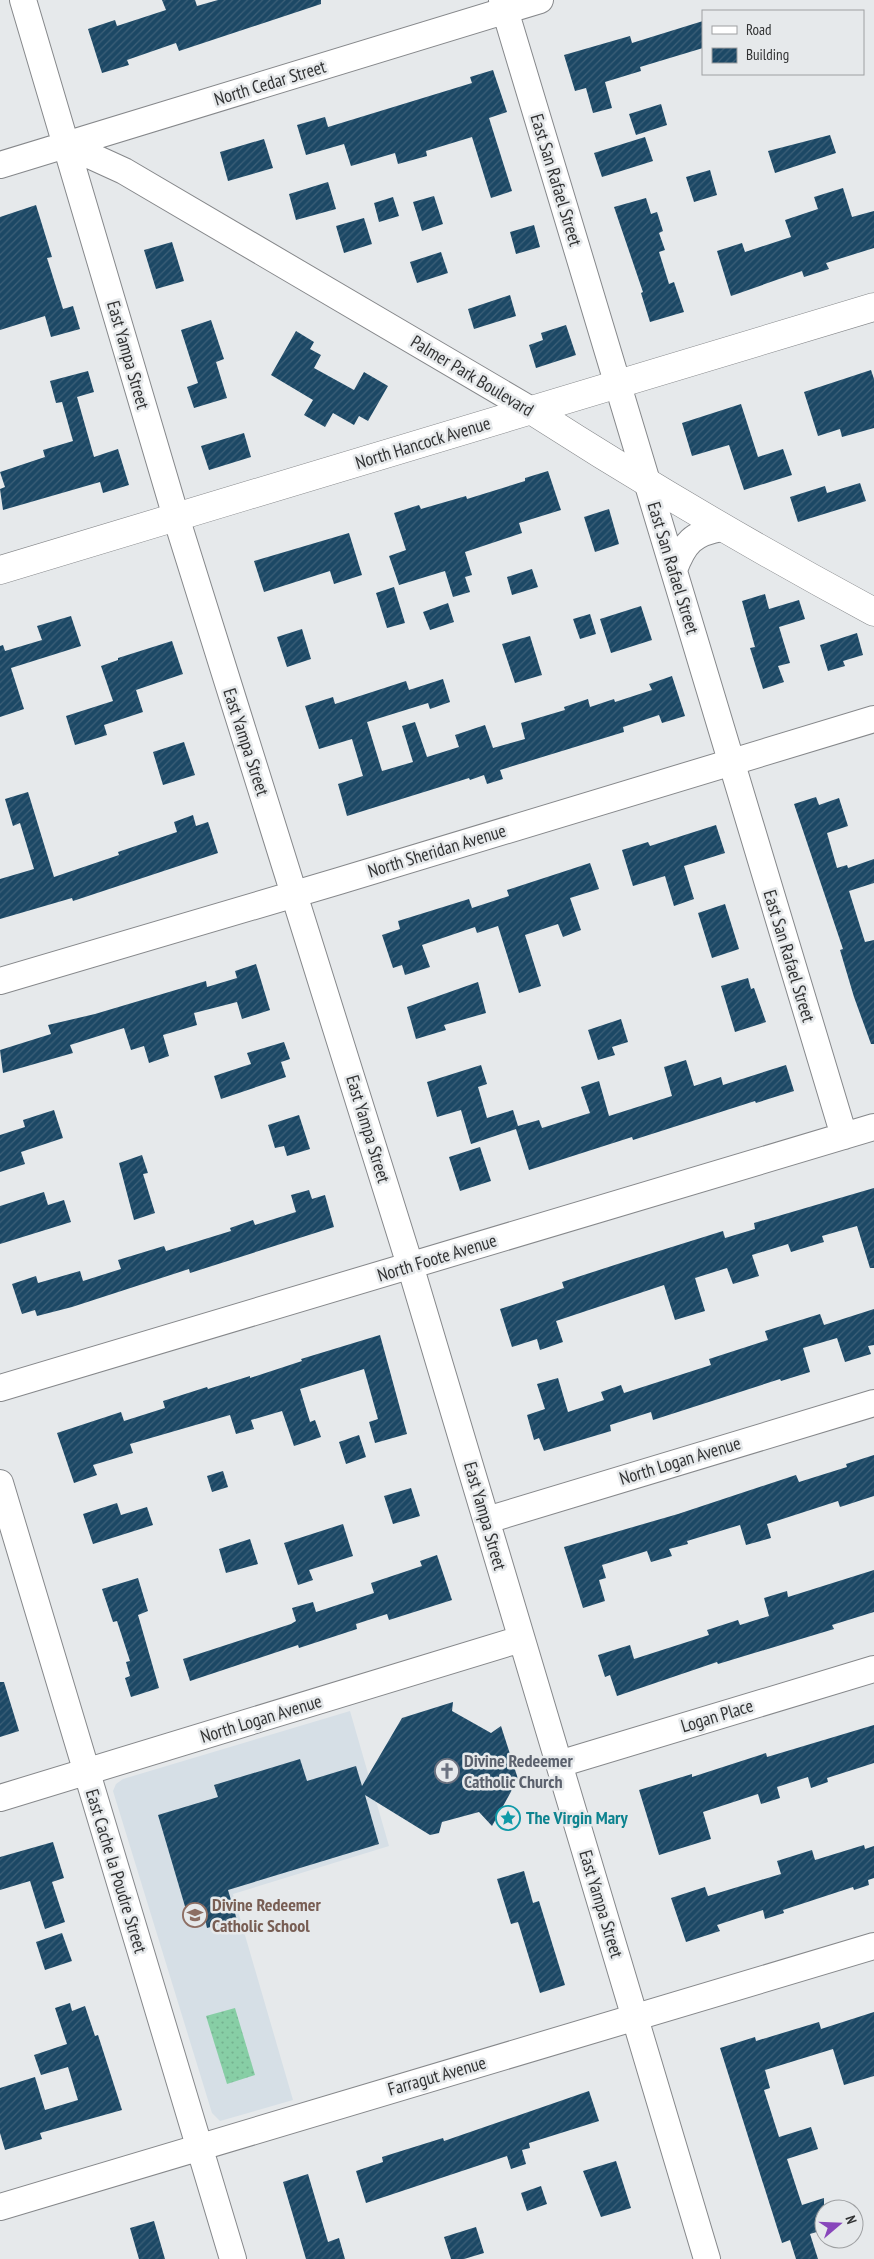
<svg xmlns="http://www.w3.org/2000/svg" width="874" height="2259" viewBox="0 0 874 2259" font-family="'PT Sans Narrow',sans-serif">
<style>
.built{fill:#d6dfe6}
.park{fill:url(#park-dots)}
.building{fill:url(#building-hatch)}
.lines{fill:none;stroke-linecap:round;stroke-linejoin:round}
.minor-casing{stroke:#86888b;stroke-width:28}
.major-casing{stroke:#86888b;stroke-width:29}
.minor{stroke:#fff;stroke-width:26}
.major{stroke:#fff;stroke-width:28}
.labels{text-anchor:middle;stroke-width:5;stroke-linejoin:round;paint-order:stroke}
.street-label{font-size:18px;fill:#323334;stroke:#e6e9eb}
.worship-label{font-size:18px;font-weight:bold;fill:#5b616d;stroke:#e6e9eb;text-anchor:start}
.culture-label{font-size:18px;font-weight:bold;fill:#0d838f;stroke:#e6e9eb;text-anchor:start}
.education-label{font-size:18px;font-weight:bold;fill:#785e54;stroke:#e6e9eb;text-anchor:start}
</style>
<defs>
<pattern id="park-dots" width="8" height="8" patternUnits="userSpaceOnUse" patternTransform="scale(1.25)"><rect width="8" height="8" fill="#87cea5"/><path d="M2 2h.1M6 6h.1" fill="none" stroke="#75b18f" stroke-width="1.8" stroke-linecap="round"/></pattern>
<pattern id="building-hatch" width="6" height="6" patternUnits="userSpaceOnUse" patternTransform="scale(1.25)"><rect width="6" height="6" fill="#1c4865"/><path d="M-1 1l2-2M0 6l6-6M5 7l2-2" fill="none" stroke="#3d6078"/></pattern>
</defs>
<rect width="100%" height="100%" fill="#e6e9eb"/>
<path class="built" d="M350,1711L389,1846L233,1894L293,2100L220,2121L212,2113L113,1791L116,1784L123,1779Z"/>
<path class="park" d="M235,2008L255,2075L227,2084L206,2016Z"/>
<path class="building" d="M162,0H195L197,6L218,0H321V4L179,51L176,43L127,60L129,65L102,73L88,29L115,20L117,26L166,10Z
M703,21V48L640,67L641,71L605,82L612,108L593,113L586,88L575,91L564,55L630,36L632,43Z
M493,70L507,112L489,118L512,191L491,198L472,137L426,151L427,156L398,164L395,153L351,166L344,144L306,155L297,125L325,117L328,127L472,83L470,77Z
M661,104L667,125L636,135L629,114Z
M830,135L836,153L775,173L768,151Z
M645,137L653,161L602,177L594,153Z
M264,139L273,168L228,181L220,152Z
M710,170L717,195L694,202L686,177Z
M328,182L336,209L296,220L289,194Z
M843,188L852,217L874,211V248L826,263L829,269L804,277L802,271L731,296L717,251L742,243L745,252L791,237L785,220L818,209L814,197Z
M434,196L443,224L422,231L413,202Z
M393,197L399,216L379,222L374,203Z
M646,198L651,214L657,212L663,231L659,233L665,250L659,252L669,284L674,282L684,312L650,322L641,293L643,292L614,207Z
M36,205L52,257L47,258L63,309L73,306L80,329L51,337L45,316L0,330V217Z
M364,218L372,244L344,253L336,226Z
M534,225L540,247L516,254L510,232Z
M172,242L184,281L156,289L144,250Z
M441,252L448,273L417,283L410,262Z
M510,295L516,316L474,329L468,309Z
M211,320L224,359L216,362L227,398L194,408L187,387L198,383L181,330Z
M566,325L576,355L536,368L529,345L543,340L541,333Z
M296,331L314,342L310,349L321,355L314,368L354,390L364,372L388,386L368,421L359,416L354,425L333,413L325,427L304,415L313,400L271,375Z
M871,370L874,379V428L842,437L840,429L818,436L804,392Z
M88,371L94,392L77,397L94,457L118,449L129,485L103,493L100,482L3,510L0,489L5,487L0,472L45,457L43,450L73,441L62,402L56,403L50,381Z
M741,404L758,457L783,449L792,475L744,490L729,445L692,456L682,423Z
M244,433L251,457L209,470L201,446Z
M548,471L561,510L519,523L522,533L465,552L472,575L465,577L470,592L453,597L445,571L399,585L389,556L406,550L394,513L419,505L421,509L466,496L467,499L525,481V478Z
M860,483L866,501L798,522L790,497L825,486L827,493Z
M609,509L619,544L595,552L584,517Z
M349,533L362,575L334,584L330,571L264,592L254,561Z
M532,569L538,587L512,595L507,577Z
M394,587L405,623L387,628L376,593Z
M765,594L769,609L799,600L805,619L779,627L790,663L778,666L784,682L763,689L750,648L755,647L742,601Z
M448,603L454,622L430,630L423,612Z
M641,606L652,640L611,653L600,619Z
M590,614L596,634L580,639L573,619Z
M71,616L81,646L11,668L24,709L0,717V646L3,645L5,651L42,640L37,626Z
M302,629L311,659L287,667L277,637Z
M857,633L863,655L843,661L845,666L828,671L820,645Z
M530,636L542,675L515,683L502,644Z
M172,641L183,674L136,690L143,712L104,725L107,735L75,745L66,716L113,701L101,666L118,660V658Z
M672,676L685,716L662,723L659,715L623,727L624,732L500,770L503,779L487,784L484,775L470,780L469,778L347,816L338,784L363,776L352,739L319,749L305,706L333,697L335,704L406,681L409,690L443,679L450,702L430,709L428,703L367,722L382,771L413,762L402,726L415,722L427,757L459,747L455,735L485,725L493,748L525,739L521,723L565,710L564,707L588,699L590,707L614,699L615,702L652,690L649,684Z
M184,742L195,775L163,785L153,752Z
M28,792L54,877L119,855L118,852L177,832L174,822L193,815L196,826L208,822L218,853L73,901L72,898L0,919V879L34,869L20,823L13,826L5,799Z
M816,797L819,805L839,798L848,826L827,833L837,868L847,865L848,868L874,859V883L849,891L865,942L874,940V1044H871L854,997L840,950L843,949L794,804Z
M716,825L725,853L684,866L694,899L674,906L665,876L633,886L622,850L648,842L650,846Z
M590,863L599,889L570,898L581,930L563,937L558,924L525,935L541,986L519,993L498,926L477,933L475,927L422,945L430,967L405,975L402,965L393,968L382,935L400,929L398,921L469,899L472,908L509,896L507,890Z
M725,904L739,949L712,958L698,913Z
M256,964L270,1010L242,1019L237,1002L194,1013L197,1025L163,1035L169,1056L149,1063L144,1046L131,1050L124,1028L70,1045L73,1053L3,1073L0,1050L51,1034L48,1025L95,1014L206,981L207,987L237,978L235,971Z
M748,978L751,989L754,988L766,1022L735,1032L721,986Z
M478,982L486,1013L444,1025L446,1030L416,1039L407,1007Z
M621,1019L628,1042L612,1047L615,1055L598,1060L588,1030Z
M284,1042L290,1059L281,1062L286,1077L221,1099L214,1076L251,1064L247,1053Z
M686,1060L694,1086L721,1077L723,1085L786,1065L794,1091L756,1103L755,1101L633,1140L632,1137L529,1170L516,1129L471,1144L461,1110L437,1117L427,1082L481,1065L487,1084L478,1087L487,1118L513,1110L518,1126L539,1120L542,1128L590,1113L581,1087L599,1081L609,1116L672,1096L664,1067Z
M54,1110L63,1138L21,1152L25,1164L0,1172V1135L25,1127L23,1120Z
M299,1115L310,1149L287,1156L284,1146L275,1148L268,1125Z
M480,1147L491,1181L460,1191L449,1157Z
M142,1155L148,1173L143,1174L155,1213L134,1220L119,1163Z
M874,1188V1268H870L857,1226L822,1236L824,1242L791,1252L788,1244L752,1255L759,1276L733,1284L727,1268L695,1278L705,1311L675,1320L664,1285L556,1321L563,1342L540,1350L537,1339L512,1347L500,1309L564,1288L562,1282L627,1261L723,1231L725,1238L755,1229L754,1223Z
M309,1190L312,1199L325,1195L334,1227L190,1273L189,1269L72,1307L37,1316L35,1310L22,1314L12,1284L36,1276L38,1283L80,1271L83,1281L121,1269L118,1260L164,1246L166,1251L231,1231L230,1228L253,1220L255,1225L296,1212L291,1195Z
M44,1192L48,1205L64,1200L71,1222L0,1244V1206Z
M874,1309V1345L868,1346L871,1354L845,1362L837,1338L803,1348L810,1372L781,1381L780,1379L653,1420L651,1412L610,1425L611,1431L544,1451L539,1438L534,1440L527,1415L545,1409L537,1384L558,1378L568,1412L604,1400L601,1392L621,1385L624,1393L711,1365L709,1359L768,1340L765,1331L820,1314L824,1325Z
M380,1335L407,1434L375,1443L369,1422L378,1419L364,1369L300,1389L310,1422L315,1420L321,1437L294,1446L282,1411L251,1420L254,1429L236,1434L230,1415L130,1444L133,1453L93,1465L97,1475L74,1483L57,1433L121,1412L124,1421L165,1408L163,1401L207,1387L208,1389L250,1376V1378L302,1361L301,1359Z
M359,1435L366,1457L346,1464L339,1442Z
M874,1455V1496L840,1507L838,1501L767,1524L771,1538L746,1545L740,1525L687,1541L688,1544L669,1549L672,1556L651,1562L647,1551L602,1565L606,1578L599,1580L605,1601L583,1608L564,1547L678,1514L796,1475L799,1482L847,1467L846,1464Z
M223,1471L228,1487L212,1492L207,1476Z
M411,1488L420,1516L393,1524L384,1496Z
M117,1503L121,1515L147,1507L153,1525L93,1544L83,1514Z
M343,1524L353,1556L309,1570L313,1580L298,1585L284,1543Z
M250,1539L258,1564L226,1573L219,1549Z
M437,1555L452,1600L389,1620L387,1614L356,1624L357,1629L299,1648L298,1645L190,1681L183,1659L291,1624L296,1621L292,1608L313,1602L316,1612L374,1593L371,1583L422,1566L420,1561Z
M874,1570V1612L832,1625L834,1629L718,1664L717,1662L617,1696L610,1675L605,1677L598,1655L630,1645L634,1659L709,1635L707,1630L738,1620L740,1625L769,1616L764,1598L787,1591L788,1597Z
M138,1578L148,1611L138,1615L159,1688L131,1697L125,1678L130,1676L126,1662L130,1661L117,1621L113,1622L102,1589Z
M0,1682H4L19,1731L0,1737Z
M453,1702L452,1711L491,1733L501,1726L518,1779L492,1826L479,1812L442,1822L439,1833L430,1835L365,1795L379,1844L228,1890L237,1920L207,1928L204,1915L189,1920L158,1815L218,1797L214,1785L300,1759L307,1781L356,1766L362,1786L402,1718Z
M874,1725V1763L827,1778L828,1782L811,1788L808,1777L777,1787L780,1798L761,1804L758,1794L703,1812L711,1839L659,1855L639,1790L692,1774V1777L766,1753L767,1757Z
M53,1842L64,1878L52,1882L65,1922L45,1929L30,1881L0,1890V1857Z
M864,1845L865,1849L874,1846V1878L868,1880L869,1885L854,1890L853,1887L783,1910L784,1913L765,1919L763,1910L717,1925L720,1931L686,1942L671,1898L705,1887L708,1896L781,1874L777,1861L812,1850L815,1860Z
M524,1871L533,1903L539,1901L565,1985L540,1993L518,1922L511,1924L497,1879Z
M62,1933L72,1961L45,1970L36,1942Z
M70,2003L72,2011L85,2006L95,2036L98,2035L122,2110L40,2133L42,2139L5,2150L0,2133V2088L35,2077L45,2110L78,2100L68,2067L41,2075L34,2055L67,2044L55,2008Z
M874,2012V2076L844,2085L833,2049L765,2070L770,2088L764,2090L779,2137L811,2127L818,2149L787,2159L802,2205L824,2198V2217L819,2219L823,2230L810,2234L818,2259H796L790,2240L782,2243L720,2048L755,2037L756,2041L819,2022L821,2029Z
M589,2091L599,2121L529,2143L530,2148L522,2150L526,2164L511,2169L507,2156L366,2203L356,2171L383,2162L382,2157L443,2138L444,2141Z
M616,2161L631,2208L601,2217L583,2171Z
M308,2174L328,2242L339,2238L345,2259H306L283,2182Z
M541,2186L547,2204L527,2211L521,2193Z
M154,2221L165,2259H139L130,2228Z
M476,2227L484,2253L464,2259H451L444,2237Z"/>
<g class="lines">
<defs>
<path id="minor" d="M23,0L176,517L410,1265L707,2259
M502,0L844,1136
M67,145L124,171L531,410
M0,165L540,0
M674,570C684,543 693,533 722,528
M0,981L339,881L874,719
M0,1388L874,1127
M0,1483L233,2259
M487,1520L874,1403
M559,1764L874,1669
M0,1798L521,1639
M0,2207L874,1946"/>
<path id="major" d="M531,410C643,482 757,549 874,612
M0,570L874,307"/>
</defs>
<use href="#minor" class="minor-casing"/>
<use href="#major" class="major-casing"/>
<use href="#minor" class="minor"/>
<use href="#major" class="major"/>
</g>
<defs>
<symbol id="church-ring" viewBox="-11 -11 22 22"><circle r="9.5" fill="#e6e9eb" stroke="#6b7280" stroke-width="1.5"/><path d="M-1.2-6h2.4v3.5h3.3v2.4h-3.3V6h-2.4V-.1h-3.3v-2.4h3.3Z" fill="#6b7280"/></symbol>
<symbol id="sight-ring" viewBox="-11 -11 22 22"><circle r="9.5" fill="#e6e9eb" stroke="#0f9aa8" stroke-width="1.5"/><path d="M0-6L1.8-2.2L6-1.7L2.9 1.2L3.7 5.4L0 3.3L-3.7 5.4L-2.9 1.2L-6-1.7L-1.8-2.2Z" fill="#0f9aa8"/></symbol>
<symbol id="school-ring" viewBox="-11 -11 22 22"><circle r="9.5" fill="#e6e9eb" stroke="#8d6e63" stroke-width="1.5"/><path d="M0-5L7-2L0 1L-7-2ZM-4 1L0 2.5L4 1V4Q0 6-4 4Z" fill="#8d6e63"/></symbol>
</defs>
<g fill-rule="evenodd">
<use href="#church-ring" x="433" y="1757" width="28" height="28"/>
<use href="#sight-ring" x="494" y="1804" width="28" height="28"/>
<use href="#school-ring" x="181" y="1901" width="28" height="28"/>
</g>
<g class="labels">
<g class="street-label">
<text transform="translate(270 83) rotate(-17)" y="6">North Cedar Street</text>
<text transform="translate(556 180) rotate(73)" y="6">East San Rafael Street</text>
<text transform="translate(128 355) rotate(74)" y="6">East Yampa Street</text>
<text transform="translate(472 376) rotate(31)" y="6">Palmer Park Boulevard</text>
<text transform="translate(423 443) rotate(-17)" y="6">North Hancock Avenue</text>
<text transform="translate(673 568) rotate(73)" y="6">East San Rafael Street</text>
<text transform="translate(246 742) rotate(72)" y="6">East Yampa Street</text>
<text transform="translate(437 851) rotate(-17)" y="6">North Sheridan Avenue</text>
<text transform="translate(789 956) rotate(73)" y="6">East San Rafael Street</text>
<text transform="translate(368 1129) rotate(73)" y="6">East Yampa Street</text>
<text transform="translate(437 1258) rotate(-17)" y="6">North Foote Avenue</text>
<text transform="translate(680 1461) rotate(-17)" y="6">North Logan Avenue</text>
<text transform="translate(485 1516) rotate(74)" y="6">East Yampa Street</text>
<text transform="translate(717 1716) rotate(-17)" y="6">Logan Place</text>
<text transform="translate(261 1719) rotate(-17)" y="6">North Logan Avenue</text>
<text transform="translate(116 1871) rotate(73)" y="6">East Cache la Poudre Street</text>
<text transform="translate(601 1904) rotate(73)" y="6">East Yampa Street</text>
<text transform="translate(437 2076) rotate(-16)" y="6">Farragut Avenue</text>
</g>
<g class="worship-label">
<text x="464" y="1767">Divine Redeemer<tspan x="464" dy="21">Catholic Church</tspan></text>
</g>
<g class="culture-label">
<text x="526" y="1824">The Virgin Mary</text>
</g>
<g class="education-label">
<text x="212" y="1911">Divine Redeemer<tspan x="212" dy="21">Catholic School</tspan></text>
</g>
</g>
<rect x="702" y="10" width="162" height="65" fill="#e6e9eb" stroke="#9ea0a2"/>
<rect x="712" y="26" width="25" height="8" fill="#ffffff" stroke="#9ea0a2"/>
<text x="746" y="35" font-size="15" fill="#323334">Road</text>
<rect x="712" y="48" width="25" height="15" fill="url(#building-hatch)" stroke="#9ea0a2"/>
<text x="746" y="60" font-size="15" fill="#323334">Building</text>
<g transform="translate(839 2224) rotate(71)"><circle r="24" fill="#e6e9eb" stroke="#9ea0a2"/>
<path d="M0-4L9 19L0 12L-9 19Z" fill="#8846bb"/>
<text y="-8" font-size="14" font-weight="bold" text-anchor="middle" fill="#323334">N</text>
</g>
</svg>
